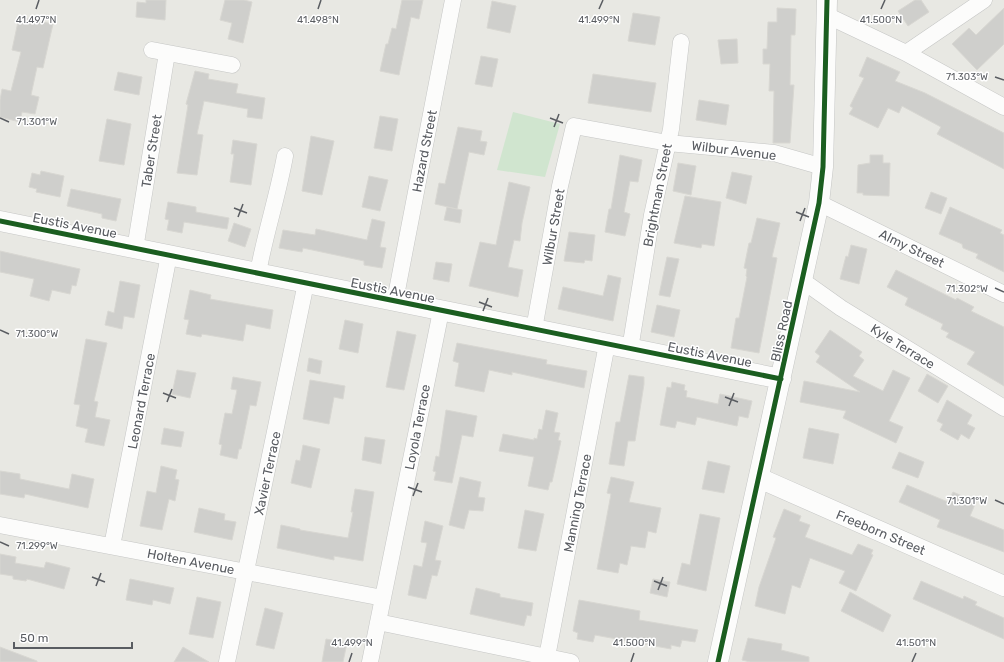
<svg xmlns="http://www.w3.org/2000/svg" width="1004" height="662" viewBox="0 0 1004 662" font-family="Rubik,sans-serif">
<style>
.green{fill:#d0e5cf}
.building{fill:#cfcfcc;stroke:#d8d7d2}
.lines{fill:none;stroke-linecap:round;stroke-linejoin:round}
.minor-casing{stroke:#c5c6c5;stroke-width:17}
.tertiary-casing{stroke:#c5c6c5;stroke-width:21}
.minor{stroke:#fcfcfb;stroke-width:16}
.tertiary{stroke:#fcfcfb;stroke-width:20}
.cycleway-casing{stroke:#fff;stroke-width:8}
.cycleway{stroke:#1b5e20;stroke-width:5}
.ticks{fill:none;stroke:#595c61;stroke-width:1.5}
.labels{text-anchor:middle;stroke-width:3;stroke-linejoin:round;paint-order:stroke}
.street-label{font-size:13px;fill:#595c61;stroke:#fff}
.ticks-label{font-size:10px;text-anchor:middle;fill:#595c61;stroke:#fff;stroke-width:3;stroke-linejoin:round;paint-order:stroke}
</style>
<rect width="100%" height="100%" fill="#e8e8e3"/>
<path class="green" d="M513,112L560,124L545,177L497,170Z"/>
<path class="building" d="M146,0H166L165,20L136,17L137,2L146,3Z
M225,0H244L252,2L243,43L228,39L232,23L220,20Z
M402,0H423L419,19L411,17L399,75L380,71L386,44H388L392,28L396,29Z
M915,0H921L929,12L908,26L898,11Z
M492,1L516,6L510,33L487,28Z
M777,8L796,9L795,35H791L790,85H794L790,143H773L774,91H769L770,64H763V49H767L768,22H777Z
M1004,8V44L977,70L952,44L969,28L976,35Z
M633,13L660,17L655,45L628,41Z
M19,17L53,24L43,68L37,67L31,95L39,97L35,114L22,112L20,122L0,117V100L2,89L11,91L21,52L12,50Z
M737,39L738,63L721,64L718,40Z
M481,56L498,59L492,87L475,84Z
M867,57L900,72L895,81L925,93L1004,133V169L937,134L941,127L902,106L899,113L888,108L878,128L849,114L853,108L850,106L864,78L859,76Z
M195,71L209,74L208,79L238,84L236,93L265,98L262,119L247,117L248,109L204,101L197,134L203,135L197,175L177,173L188,105L186,104Z
M118,72L142,77L139,95L114,90Z
M593,74L656,83L651,112L588,103Z
M699,100L729,105L726,125L696,120Z
M380,116L398,119L392,151L374,148Z
M107,119L131,124L124,165L99,161Z
M458,127L482,131L480,141L487,142L484,155L469,152L457,209L435,204L439,183L445,184Z
M311,136L334,141L322,195L302,191Z
M233,140L257,144L251,185L230,182L234,154H231Z
M620,155L642,160L638,182L630,181L624,212L630,214L625,236L605,232L609,209H611Z
M870,155H883V163H890L889,196L863,195V193H857L858,165L870,163Z
M678,163L696,166L691,195L673,191Z
M41,171L64,176L60,197L36,192L37,189L29,187L32,173L40,175Z
M732,172L752,176L746,204L726,198Z
M369,176L388,180L380,211L362,207Z
M509,182L530,187L522,223L520,241L514,240L508,267L523,270L518,297L469,286L480,242L496,245Z
M71,189L121,199L116,221L102,218V214L67,206Z
M931,192L947,198L941,214L925,208Z
M685,196L721,202L714,246L702,244L701,248L674,243Z
M168,202L196,207V212L229,218L227,229L184,222L182,233L167,230L169,220L165,219Z
M447,207L462,210L460,223L444,220Z
M950,207L1002,230L1000,233L1004,235V272L976,258L978,254L963,248L962,244L939,234Z
M757,218L780,223L772,257L777,258L759,353L731,348L736,318H739L747,277L746,276L747,269L744,268L749,243H751Z
M372,219L385,222L380,247L386,248L382,268L364,265V261L303,248L302,252L279,248L283,230L315,235L316,229L367,240Z
M234,223L251,229L245,247L228,241Z
M569,232L595,235L592,261L585,260L584,263L564,261Z
M851,245L867,249L859,284L840,279L846,256L848,257Z
M0,251L80,269L76,286L72,285L70,294L52,290L49,301L30,296L34,279L0,272Z
M667,257L679,259L670,297L659,295Z
M436,262L452,264L449,282L433,279Z
M896,270L956,300L957,298L974,307L971,311L1004,327V386L967,364L975,352L946,337L949,333L941,329L943,324L905,305L908,298L887,287Z
M608,275L621,278L613,321L558,309L563,287L603,296Z
M120,281L140,285L134,318L124,316L122,329L105,325L108,311L114,313Z
M190,290L211,295L210,299L273,310L270,329L246,324L243,341L202,334L201,337L186,334L189,320L184,319Z
M657,305L680,310L674,337L651,332Z
M345,320L363,324L358,353L339,349Z
M830,330L862,352L859,356L864,360L853,376L883,391L893,370L910,378L889,421L903,427L896,443L843,418L846,411L800,402L804,381L860,392L816,362L820,356L815,352Z
M397,331L416,335L404,390L386,387Z
M86,339L107,343L94,401L98,402L95,417L110,420L104,446L85,442L88,429L76,426L80,405L74,404Z
M457,343L547,360L546,364L587,371L584,388L512,372V375L489,370L484,392L455,386L459,363L453,361Z
M309,358L322,361L320,374L307,371Z
M177,370L196,373L190,398L172,394Z
M927,374L948,386L938,403L918,391Z
M629,375L644,377V384L635,441H628L624,466L609,464L616,422H620Z
M233,377L261,382L256,406L250,405L241,449H239L237,459L220,455L222,445L219,444L225,413L232,414L237,390L231,389Z
M310,380L345,386L343,399L334,397L329,424L303,419Z
M672,382L685,385L684,390L687,391L686,397L718,404L720,394L752,401L748,418L739,416L737,426L697,417L695,425L677,421L675,428L660,425L667,387L671,388Z
M947,400L972,415L967,424L975,428L969,439L961,434L958,440L940,430L943,424L937,421Z
M446,410L477,416L473,437L462,435L452,483L434,480L436,472L433,471L436,456L439,457Z
M546,410L558,413L554,432L560,433L558,440L561,441L552,482H550L548,490L528,486L534,457L499,451L503,434L534,440V438L537,439L539,429L542,430Z
M164,428L184,432L181,447L161,444Z
M809,428L839,434L833,464L803,458Z
M365,437L385,440L381,464L362,460Z
M303,445L320,449L311,488L291,483L296,460L300,461Z
M899,452L924,462L918,478L892,468Z
M708,461L730,466L724,493L702,489Z
M161,466L177,470L175,479L179,480L175,501L169,499L162,530L140,526L147,491L156,493Z
M0,471L20,474V479L69,489L72,474L94,479L88,508L25,494L24,498L0,494Z
M460,477L481,482L478,497L485,498L483,511L469,510L464,529L449,525Z
M611,477L634,482L629,502L661,508L656,533L648,531L645,548L631,546L627,565L620,563L618,573L597,569L611,494L607,493Z
M907,485L948,502L953,492L976,502L970,516L1004,530V552L937,527L940,520L899,502Z
M355,489L374,492L363,561L334,556V560L277,548L281,525L300,529V530L348,538L353,512H351Z
M199,508L225,514L224,520L236,522L232,540L194,532Z
M784,509L801,516L799,521L810,525L805,537L852,555L858,544L873,550L871,554L873,555L856,591L839,583L845,571L810,558L800,588L792,585L785,614L755,606L759,587L776,538L773,537Z
M525,510L544,514L536,551L518,548Z
M700,514L720,518L706,591L677,584L682,563L690,565Z
M425,521L443,526L435,560L441,561L437,576L432,575L426,599L408,595L414,565L422,567L427,543L421,542Z
M0,554L16,557L15,563L44,568L46,562L70,568L64,589L27,579L26,581L13,579V576L0,574Z
M130,579L174,588L170,604L153,600L152,605L126,600Z
M653,579L670,582L667,597L650,593Z
M921,581L963,599L964,596L977,602L975,605L1004,618V639L913,599Z
M476,588L500,594V597L533,603L531,616L527,615L524,626L470,614Z
M850,592L891,615L883,632L841,611Z
M197,597L221,602L213,638L189,634Z
M579,600L640,611L639,620L698,630L695,642L682,640L680,647L671,645V649L595,635L593,642L577,639L578,633L573,631Z
M265,608L283,613L274,649L256,645Z
M748,638L782,644L781,650L809,657V662H750L742,660Z
M326,639L347,643L343,662H322Z
M0,647L37,661V662H0Z
M183,647L209,662H174Z"/>
<g class="lines">
<defs>
<path id="minor" d="M826,15L906,53L1004,107
M152,50L232,65
M906,53L984,0
M819,203L1004,294
M135,249L167,53
M258,273C265,234 278,195 285,156
M803,281L841,308L1004,408
M395,301L453,0
M534,329L560,186L574,126L668,143L774,153L823,167
M630,349L652,215L671,129L681,42
M0,525L383,598
M112,546L169,255
M378,622L571,662
M227,662L306,283
M370,662L441,311
M546,662L607,344"/>
<path id="tertiary" d="M0,221L781,379
M759,478L1004,586
M718,662L819,203L823,167L827,0"/>
</defs>
<use href="#minor" class="minor-casing"/>
<use href="#tertiary" class="tertiary-casing"/>
<use href="#minor" class="minor"/>
<use href="#tertiary" class="tertiary"/>
<defs>
<path id="cycleway" d="M0,221L781,379
M718,662L819,203L823,167L827,0"/>
</defs>
<use href="#cycleway" class="cycleway-casing"/>
<use href="#cycleway" class="cycleway"/>
</g>
<path class="ticks" d="M36,9L39,0M318,9L321,0M599,9L603,0M881,9L885,0M995,77L1004,80M0,118L9,122M550,118L563,123M554,127L559,114M234,208L247,213M796,212L809,217M238,217L243,204M800,221L805,208M995,288L1004,292M479,302L492,307M483,311L488,298M0,330L9,334M163,393L176,398M725,397L738,402M167,402L172,389M729,406L734,393M408,487L422,492M413,496L418,483M995,500L1004,504M0,542L9,546M92,577L105,582M654,581L667,586M96,586L101,573M658,590L663,577M349,662L352,653M631,662L634,653M912,662L916,653"/>
<g class="labels">
<g class="street-label">
<text transform="translate(734 150) rotate(7)" y="5">Wilbur Avenue</text>
<text transform="translate(151 151) rotate(-81)" y="5">Taber Street</text>
<text transform="translate(424 151) rotate(-79)" y="5">Hazard Street</text>
<text transform="translate(657 195) rotate(-79)" y="5">Brightman Street</text>
<text transform="translate(75 225) rotate(11)" y="5">Eustis Avenue</text>
<text transform="translate(553 227) rotate(-80)" y="5">Wilbur Street</text>
<text transform="translate(912 248) rotate(26)" y="5">Almy Street</text>
<text transform="translate(393 290) rotate(11)" y="5">Eustis Avenue</text>
<text transform="translate(781 331) rotate(-78)" y="5">Bliss Road</text>
<text transform="translate(903 346) rotate(32)" y="5">Kyle Terrace</text>
<text transform="translate(710 354) rotate(11)" y="5">Eustis Avenue</text>
<text transform="translate(141 401) rotate(-79)" y="5">Leonard Terrace</text>
<text transform="translate(417 427) rotate(-79)" y="5">Loyola Terrace</text>
<text transform="translate(267 473) rotate(-78)" y="5">Xavier Terrace</text>
<text transform="translate(577 503) rotate(-79)" y="5">Manning Terrace</text>
<text transform="translate(881 532) rotate(23)" y="5">Freeborn Street</text>
<text transform="translate(191 561) rotate(11)" y="5">Holten Avenue</text>
</g>
</g>
<g class="ticks-label">
<text x="36" y="23">41.497°N</text>
<text x="318" y="23">41.498°N</text>
<text x="599" y="23">41.499°N</text>
<text x="881" y="23">41.500°N</text>
<text x="967" y="80">71.303°W</text>
<text x="37" y="125">71.301°W</text>
<text x="967" y="292">71.302°W</text>
<text x="37" y="337">71.300°W</text>
<text x="967" y="504">71.301°W</text>
<text x="37" y="549">71.299°W</text>
<text x="352" y="646">41.499°N</text>
<text x="634" y="646">41.500°N</text>
<text x="916" y="646">41.501°N</text>
</g>
<path d="M14 642v6h118v-6" fill="none" stroke="#595c61" stroke-width="2"/>
<text x="20" y="642" font-size="12" fill="#595c61" stroke="#ffffff" stroke-width="3" paint-order="stroke">50 m</text>
</svg>
